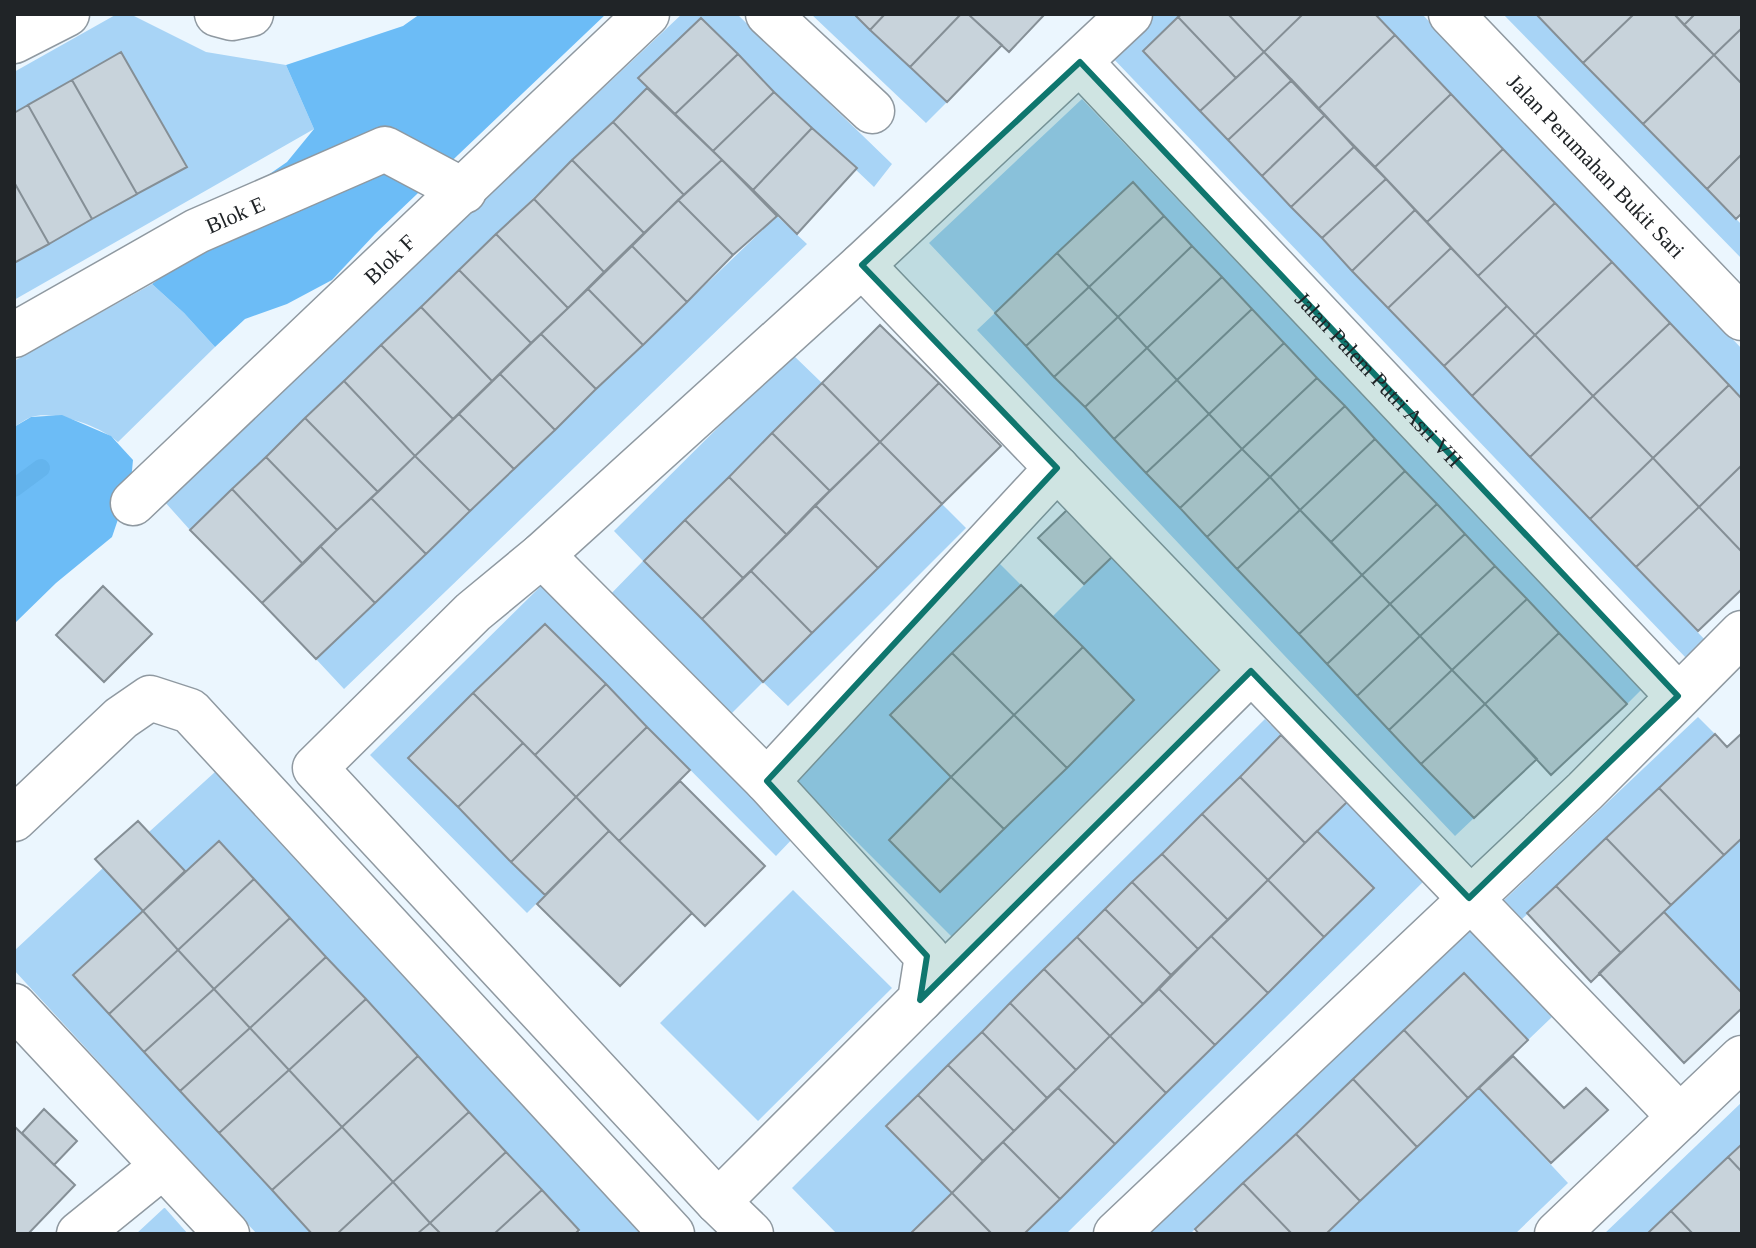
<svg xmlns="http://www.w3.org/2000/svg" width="1756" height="1248" viewBox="0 0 1756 1248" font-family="'Times New Roman',serif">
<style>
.green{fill:#a8d4f6}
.forest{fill:#6cbcf6}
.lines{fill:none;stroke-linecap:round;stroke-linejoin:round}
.stream{stroke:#64b4ed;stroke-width:18}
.building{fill:#c8d3db;stroke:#858f96;stroke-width:2}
.street-casing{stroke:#8f99a1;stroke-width:47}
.street{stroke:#fff;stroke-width:44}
.marked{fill:#0f766e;fill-opacity:0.2;stroke:#0f766e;stroke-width:6;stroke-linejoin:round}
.labels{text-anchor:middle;stroke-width:7;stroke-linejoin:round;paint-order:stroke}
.street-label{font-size:22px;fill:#202427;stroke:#fff}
</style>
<rect width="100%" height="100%" fill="#ebf6fe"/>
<path class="green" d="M117,14H130L206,52L286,65L314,129L14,300V263L187,166L121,52L14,113V72Z
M682,14H737L892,164L874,187L774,92L701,18L639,78L647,88L190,530L164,501Z
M811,14H854L947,102L926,123Z
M1152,14H1182L1143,51L1706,641L1687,659L1109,54Z
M1374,14H1422L1742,349V398Z
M1503,14H1536L1742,225V259Z
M1082,99L1642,689L1627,704L1133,183L995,313L1474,818L1455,836L977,330L995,313L929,243Z
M777,216L807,244L344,689L316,659Z
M152,284L184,313L215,347L118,442C100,426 55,410 31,417C26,419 19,424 14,427V361Z
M792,354L822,383L644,561L763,681L942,504L966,528L788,706L763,682L722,723L602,603L643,561L614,531Z
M1113,556L1242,687L971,956L786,771L997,561L1021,585L890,715L951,777L889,840L940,892L1134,700L1052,617Z
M545,582L796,835L776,856L545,624L409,758L545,895L527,913L370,755Z
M1698,717L1715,734L1519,922L1501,903Z
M1265,719L1281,735L886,1126L952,1193L910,1234H837L792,1188Z
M215,772L641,1234H582L219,842L185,871L149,832Z
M1347,802L1425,880L1066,1234H1024L1373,889L1317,831Z
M1742,838V993L1664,912Z
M103,868L143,911L73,975L312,1234H257L14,970V951Z
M793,890L892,988L758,1121L660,1023Z
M1465,925L1552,1017L1528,1040L1464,973L1190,1234H1140Z
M1479,1088L1568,1183L1515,1234H1326Z
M1742,1102V1144L1647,1234H1604Z
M165,1208L188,1234H136L164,1208Z"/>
<path class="forest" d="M420,14H606L375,234L332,280L287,304L245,319L215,347L184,313L152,284L199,250L248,189L287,162L314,129L286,65L403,26Z
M62,415L111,436L133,460L131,481L112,537L56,583L14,624V427L31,417Z"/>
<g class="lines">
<path class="stream" d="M14,488L41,468"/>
</g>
<path class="building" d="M854,14H885L870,30Z
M885,14H961L910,67L870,30Z
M961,14H968L1002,45L947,102L910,67Z
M968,14H1045L1009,52Z
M1182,14H1228L1264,52L1236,78L1178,17Z
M1228,14H1303L1264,52Z
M1303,14H1375L1395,35L1318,109L1264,52Z
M1536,14H1634L1583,63Z
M1634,14H1674L1714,55L1643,124L1583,63Z
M1674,14H1695L1684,25Z
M1695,14H1742V28L1714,55L1684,25Z
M1178,17L1236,78L1200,111L1143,51Z
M701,18L738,54L675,114L638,78Z
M1742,28V84L1714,55Z
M1395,35L1451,94L1375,167L1318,109Z
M121,52L187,167L137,194L72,80Z
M1264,52L1292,80L1228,140L1200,111Z
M738,54L774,92L713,151L675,114Z
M1714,55L1742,84V154L1707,189L1643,124Z
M72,80L137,194L92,219L28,105Z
M1292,80L1325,115L1262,176L1228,140Z
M647,88L722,160L684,195L613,122Z
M774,92L812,128L753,190L713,151Z
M1451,94L1503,149L1427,222L1375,167Z
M28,105L92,219L49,244L14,182V113Z
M1325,115L1354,147L1291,207L1262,176Z
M613,122L684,195L644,233L572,160Z
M812,128L857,168L797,234L753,190Z
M1354,147L1386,179L1322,238L1291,207Z
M1503,149L1555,203L1478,276L1427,222Z
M1742,154V213L1736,219L1707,189Z
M572,160L644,233L604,272L534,199Z
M722,160L777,216L733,255L678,200Z
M1386,179L1415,210L1352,271L1322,238Z
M14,182L49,244L14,263Z
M1133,182L1164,216L1089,287L1057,253Z
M534,199L604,272L568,308L496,234Z
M678,200L733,255L687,302L632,246Z
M1555,203L1612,262L1535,335L1478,276Z
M1415,210L1451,248L1388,308L1352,271Z
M1164,216L1192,246L1118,317L1089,287Z
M496,234L568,308L531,343L459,270Z
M632,246L687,302L643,345L588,289Z
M1192,246L1222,277L1147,348L1118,317Z
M1451,248L1507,306L1444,366L1388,308Z
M1057,253L1089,287L1026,346L995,313Z
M1612,262L1670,323L1593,396L1535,335Z
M459,270L531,343L492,381L421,307Z
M1222,277L1252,309L1177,380L1147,348Z
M1089,287L1118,317L1054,377L1026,346Z
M588,289L643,345L596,389L541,334Z
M1507,306L1535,335L1472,396L1444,366Z
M421,307L492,381L453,419L381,345Z
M1252,309L1284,343L1209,414L1177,380Z
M1118,317L1147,348L1085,407L1054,377Z
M1670,323L1729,385L1653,458L1593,396Z
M880,325L939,383L880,442L822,383Z
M541,334L596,389L555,430L500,374Z
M1535,335L1593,396L1530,457L1472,396Z
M1284,343L1317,378L1242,449L1209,414Z
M381,345L453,419L415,456L344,381Z
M1147,348L1177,380L1114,439L1085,407Z
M500,374L555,430L514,469L459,414Z
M1317,378L1345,406L1270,477L1242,449Z
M1177,380L1209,414L1146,473L1114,439Z
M344,381L415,456L378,492L305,418Z
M822,383L880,442L830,491L772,433Z
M939,383L1001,446L942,504L880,442Z
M1729,385L1742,399V465L1699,507L1653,458Z
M1593,396L1653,458L1590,519L1530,457Z
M1345,406L1375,439L1300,510L1270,477Z
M459,414L514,469L470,511L415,456Z
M1209,414L1242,449L1180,508L1146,473Z
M305,418L378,492L337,530L266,457Z
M772,433L830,491L787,535L729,477Z
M1375,439L1405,471L1331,542L1300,510Z
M880,442L942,504L878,568L815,505Z
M1242,449L1270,477L1207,537L1180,508Z
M415,456L470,511L426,554L371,498Z
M266,457L337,530L303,564L232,489Z
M1653,458L1699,507L1636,567L1590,519Z
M1742,465V552L1699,507Z
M1405,471L1437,504L1362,575L1331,542Z
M729,477L787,535L743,578L685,520Z
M1270,477L1300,510L1237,569L1207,537Z
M232,489L303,564L262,603L190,530Z
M371,498L426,554L375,603L320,546Z
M1437,504L1465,534L1390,604L1362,575Z
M815,505L878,568L812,633L751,571Z
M1699,507L1742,552V589L1698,631L1636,567Z
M1067,510L1113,556L1084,584L1038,538Z
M1300,510L1362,575L1299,634L1237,569Z
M685,520L743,578L702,619L644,561Z
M1465,534L1495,566L1420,636L1390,604Z
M320,546L375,603L316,659L262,603Z
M1495,566L1527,599L1452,670L1420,636Z
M751,571L812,633L763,682L702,619Z
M1362,575L1390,604L1327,664L1299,634Z
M1021,585L1083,647L1014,715L952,653Z
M103,586L152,634L104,682L56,635Z
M1527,599L1559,633L1485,704L1452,670Z
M1390,604L1420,636L1357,696L1327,664Z
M545,624L606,684L535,755L473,693Z
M1559,633L1627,704L1551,775L1485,704Z
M1420,636L1452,670L1389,730L1357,696Z
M1083,647L1134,700L1067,768L1014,715Z
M952,653L1014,715L951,777L890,715Z
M1452,670L1485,704L1421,764L1389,730Z
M606,684L647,727L576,797L535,755Z
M473,693L523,743L458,807L408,758Z
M1485,704L1537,759L1474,818L1421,764Z
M1014,715L1067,768L1004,829L951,777Z
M647,727L690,770L619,841L576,797Z
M1742,733V838L1724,855L1659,788L1715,734L1727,747Z
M1281,735L1347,802L1305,843L1240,777Z
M523,743L576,797L511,862L458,807Z
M951,777L1004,829L940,892L889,840Z
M1240,777L1305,843L1268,880L1202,814Z
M680,781L765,866L705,926L619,841Z
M1659,788L1724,855L1671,905L1606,838Z
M576,797L609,831L545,895L511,862Z
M1202,814L1268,880L1228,920L1162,854Z
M138,821L185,871L143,911L95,859Z
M609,831L692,913L620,986L537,904Z
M1317,831L1374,888L1324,937L1268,880Z
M1606,838L1671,905L1621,953L1556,886Z
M219,841L254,879L178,950L143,911Z
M1162,854L1228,920L1198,949L1132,882Z
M254,879L290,918L214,989L178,950Z
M1268,880L1324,937L1268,993L1211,936Z
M1132,882L1198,949L1171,975L1105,909Z
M1556,886L1621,953L1591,982L1527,913Z
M1105,909L1171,975L1143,1004L1077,937Z
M143,911L178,950L109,1014L73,975Z
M1664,912L1742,993V1008L1684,1063L1599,973Z
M290,918L326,957L250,1028L214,989Z
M1211,936L1268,993L1215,1045L1159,989Z
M1077,937L1143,1004L1110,1036L1044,969Z
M178,950L214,989L144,1052L109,1014Z
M326,957L366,999L289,1070L250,1028Z
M1044,969L1110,1036L1076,1070L1010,1003Z
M1464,973L1528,1040L1468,1098L1404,1030Z
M214,989L250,1028L180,1091L144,1052Z
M1159,989L1215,1045L1166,1093L1110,1036Z
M366,999L418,1056L342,1127L289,1070Z
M1010,1003L1076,1070L1047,1098L982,1032Z
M250,1028L289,1070L219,1133L180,1091Z
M1404,1030L1468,1098L1417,1147L1353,1079Z
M982,1032L1047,1098L1014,1131L948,1065Z
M1110,1036L1166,1093L1115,1144L1058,1088Z
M418,1056L469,1112L393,1182L342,1127Z
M1513,1056L1564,1108L1586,1088L1608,1110L1551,1163L1479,1088Z
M948,1065L1014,1131L983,1161L918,1095Z
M289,1070L342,1127L272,1190L219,1133Z
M1353,1079L1417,1147L1360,1201L1296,1134Z
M1058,1088L1115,1144L1060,1199L1003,1142Z
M918,1095L983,1161L952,1193L886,1126Z
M44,1109L77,1141L54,1165L22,1133Z
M469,1112L506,1152L430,1223L393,1182Z
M14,1126L75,1185L28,1234H14Z
M342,1127L393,1182L337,1234H312L272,1190Z
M1296,1134L1360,1201L1326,1234H1292L1243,1183Z
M1003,1142L1060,1199L1024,1234H992L952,1193Z
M1742,1144V1172L1728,1157Z
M506,1152L542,1190L494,1234H441L430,1223Z
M1728,1157L1742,1172V1234H1693L1671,1211Z
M393,1182L430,1223L417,1234H337Z
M1243,1183L1292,1234H1199L1195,1229Z
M542,1190L579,1230L575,1234H494Z
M952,1193L992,1234H910Z
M1671,1211L1693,1234H1647Z
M430,1223L441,1234H417Z"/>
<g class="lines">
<defs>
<g id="street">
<path d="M217,14L232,18L251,14"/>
<path d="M768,14L872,111"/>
<path id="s1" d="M1451,14L1742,318"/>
<path d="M14,41L67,14"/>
<path id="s2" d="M1080,62L1678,696"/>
<path d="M862,265L1680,1117"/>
<path id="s3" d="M14,335L197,231L385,149L464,191"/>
<path id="s4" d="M133,503L647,14"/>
<path d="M542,555L767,781"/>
<path d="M14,819L121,718L150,698L190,711L672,1234"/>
<path d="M920,1000L1251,671"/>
<path d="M14,1006L227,1234"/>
<path d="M718,1202L920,1000L927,956L767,781L1057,468"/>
<path d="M79,1234L163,1166"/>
<path d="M751,1234L718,1202L315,768L473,612L542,555L862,265L1130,14"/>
<path d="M1116,1234L1585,791L1742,633"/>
<path d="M1557,1234L1742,1058"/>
</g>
</defs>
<use href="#street" class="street-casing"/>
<use href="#street" class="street"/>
</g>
<path class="marked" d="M1080,62L1678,696L1469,898L1251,671L920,1000L927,956L767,781L1057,468L862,265Z"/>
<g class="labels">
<g class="street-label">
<text dy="8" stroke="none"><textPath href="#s1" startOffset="210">Jalan Perumahan Bukit Sari</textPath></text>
<text dy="8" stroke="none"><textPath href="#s3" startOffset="252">Blok E</textPath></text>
<text dy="8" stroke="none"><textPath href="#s4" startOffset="354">Blok F</textPath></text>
<text dy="8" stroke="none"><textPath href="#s2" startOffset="436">Jalan Palem Putri Asri VII</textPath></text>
</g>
</g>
<rect width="1756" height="1248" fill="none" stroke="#202427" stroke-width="32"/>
</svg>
